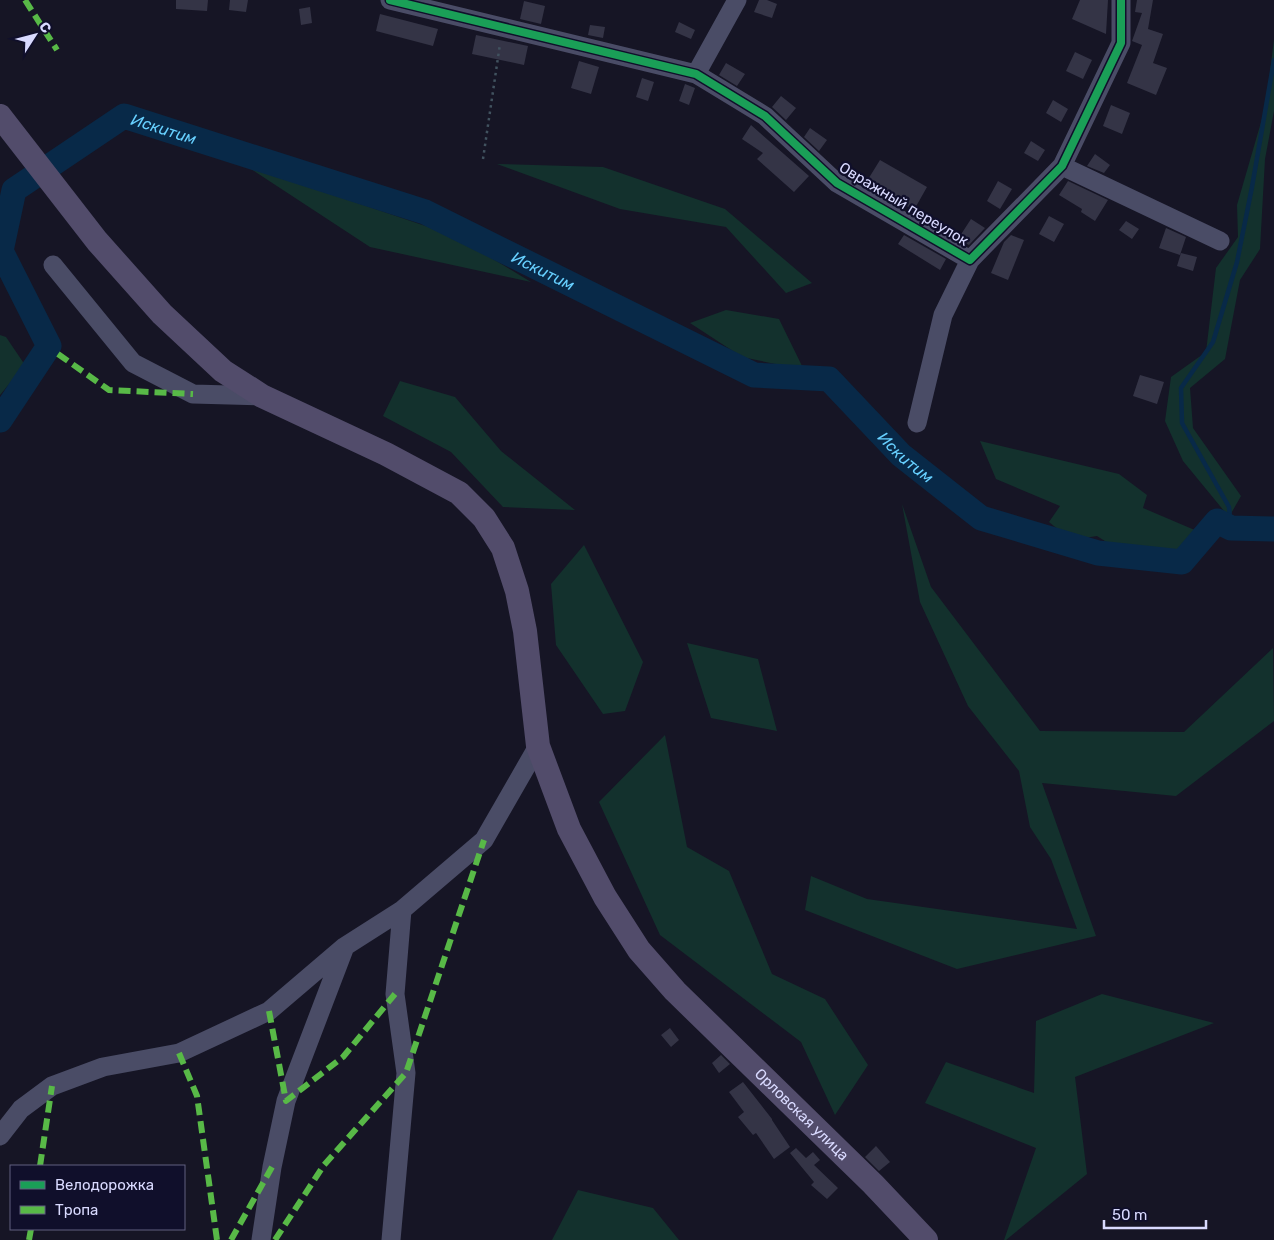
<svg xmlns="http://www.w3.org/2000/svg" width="1274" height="1240" viewBox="0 0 1274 1240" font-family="Rubik,sans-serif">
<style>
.green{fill:#13312d}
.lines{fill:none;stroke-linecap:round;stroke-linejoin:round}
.stream{stroke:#082948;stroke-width:4.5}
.river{stroke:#082948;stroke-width:25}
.building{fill:#343446}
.path{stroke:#41525f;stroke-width:2.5;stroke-dasharray:2.5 4;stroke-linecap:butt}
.minor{stroke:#4a4c66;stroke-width:19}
.major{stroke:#524c6b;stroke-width:24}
.quiet{stroke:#58b947;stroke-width:6;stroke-dasharray:12 6;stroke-linecap:butt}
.cycleway-casing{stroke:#100f2b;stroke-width:11}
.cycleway{stroke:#1a9f57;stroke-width:8}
.labels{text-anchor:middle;stroke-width:4.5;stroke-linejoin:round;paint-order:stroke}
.street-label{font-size:15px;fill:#d9daff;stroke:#100f2b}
.water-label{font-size:16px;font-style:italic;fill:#67d0ff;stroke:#100f2b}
</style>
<rect width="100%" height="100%" fill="#161525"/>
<path class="green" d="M1274,39V111L1265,159L1260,249L1240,280L1225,359L1190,388L1193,428L1241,496L1229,517L1183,461L1165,421L1171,377L1206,352L1216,268L1238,237L1237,205L1266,105Z
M497,164L603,167L725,209L812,283L786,293L726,227L620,209Z
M245,165L455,236L531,282L370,247Z
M726,310L779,319L804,370L742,357L690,323Z
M0,335L6,337L25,365L0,395Z
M400,381L455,397L501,451L575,510L503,507L451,452L383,416Z
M980,441L1119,474L1147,495L1143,508L1197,531L1176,554L1119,550L1097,536L1071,540L1049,522L1060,506L996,479Z
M902,504L931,587L1040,731L1184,732L1273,648L1274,721L1176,796L1042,783L1096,936L957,969L805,910L811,876L867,899L1077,929L1051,859L1030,827L1019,771L968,706L920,602Z
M584,545L643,662L625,711L603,714L556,645L551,584Z
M687,643L758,659L777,731L711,718Z
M665,735L687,847L729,871L772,974L825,999L868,1065L835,1115L801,1042L660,935L599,802Z
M1102,994L1214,1023L1075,1077L1087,1174L1006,1240H1004L1036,1148L925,1103L946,1062L1034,1093L1036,1021Z
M578,1190L653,1208L679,1240H552Z"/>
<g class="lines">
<path class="stream" d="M1231,528L1229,507L1182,423L1181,388L1213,342L1237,262L1252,187L1274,60"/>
<path class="river" id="s1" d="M0,420L49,346L1,251L14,190L124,116L425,212L754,375L829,379L901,455L981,518L1098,553L1182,562L1217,521L1231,528L1274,529"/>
</g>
<path class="building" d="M176,0H208L207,11L176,9Z
M230,0H248L246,12L229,10Z
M759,0H767L777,4L772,18L754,12Z
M1080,0H1108L1106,34L1072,19Z
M1137,0H1153L1148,29L1163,34L1153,63L1167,68L1156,95L1127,83L1142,45L1132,41L1142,13L1135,12Z
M524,1L545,6L541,24L520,19Z
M310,7L312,23L301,25L299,9Z
M380,14L438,29L433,46L376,31Z
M679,22L695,30L691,39L675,32Z
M590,25L605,27L603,38L588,35Z
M476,35L528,46L524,65L472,54Z
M1075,52L1092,60L1083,79L1066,71Z
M579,61L599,67L591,94L571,88Z
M726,63L745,74L737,86L719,75Z
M642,78L654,82L648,101L636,97Z
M685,84L695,88L689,105L679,101Z
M781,96L796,108L786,120L772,107Z
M1053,100L1068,109L1061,122L1046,113Z
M1111,105L1130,113L1122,134L1103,126Z
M751,125L809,176L794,192L757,159L763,153L742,139Z
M810,128L827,140L819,151L804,137Z
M1031,141L1045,150L1038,161L1024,153Z
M1095,154L1110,165L1104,173L1087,166Z
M880,160L927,187L914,210L894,199L895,197L867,181Z
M998,181L1012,189L1000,209L987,201Z
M1068,181L1108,200L1095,221L1081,212L1082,209L1059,195Z
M1049,216L1064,224L1054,242L1039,234Z
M971,219L985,228L969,245L958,239Z
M1126,221L1139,229L1132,239L1119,230Z
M1166,228L1186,237L1180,255L1159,248Z
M904,235L946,259L940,270L898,244Z
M1011,235L1024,240L1008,280L991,273L1004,242Z
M1181,253L1197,257L1193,271L1177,266Z
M1140,375L1164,382L1157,404L1133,396Z
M670,1028L679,1040L671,1047L661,1035Z
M721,1055L730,1064L719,1073L712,1063Z
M743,1082L772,1119V1120L790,1147L774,1159L756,1133L753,1135L738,1117L744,1112L729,1092Z
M876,1146L890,1162L879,1171L865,1157Z
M796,1148L806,1158L813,1152L820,1160L814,1165L838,1188L827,1199L811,1185L814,1182L790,1153Z"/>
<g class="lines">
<path class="path" d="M483,159L500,44"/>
<path class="minor" d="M390,0L696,74L765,116L837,183L970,260L1062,166L1121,43V0
M696,74L737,0
M1062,166L1220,241
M53,265L133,363L193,394L262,396
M917,423L943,315L970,260
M0,1136L21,1109L52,1086L103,1067L179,1053L269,1011L344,947L402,910L484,840L538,746
M261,1240L272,1167L286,1101L344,949
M391,1240L406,1073L395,994L402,910"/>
<path class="major" id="s2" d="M0,116L97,241L162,314L223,371L262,396L386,454L459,493L484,518L503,548L517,591L525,631L538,746L569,829L605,897L639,950L675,991L873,1184L926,1240"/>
<path class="quiet" d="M25,0L57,50
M58,354L109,390L193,394
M269,1011L286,1101L343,1057L395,994
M179,1053L197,1096L217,1240
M40,1166L52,1086
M29,1240L31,1229
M231,1240L272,1167
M275,1240L324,1165L406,1073L484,840"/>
<defs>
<path id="cycleway" d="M390,0L696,74L765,116L837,183L970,260L1062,166L1121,43V0"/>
</defs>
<use href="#cycleway" class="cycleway-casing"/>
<use href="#cycleway" class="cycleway"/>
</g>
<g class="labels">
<g class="street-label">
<text transform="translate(904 204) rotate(31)" y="5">Овражный переулок</text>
<text dy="5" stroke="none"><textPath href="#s2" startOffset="1338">Орловская улица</textPath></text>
</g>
<g class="water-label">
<text dy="6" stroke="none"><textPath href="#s1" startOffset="432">Искитим</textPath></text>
<text dy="6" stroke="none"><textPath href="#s1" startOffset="838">Искитим</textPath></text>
<text dy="6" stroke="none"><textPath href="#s1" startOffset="1258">Искитим</textPath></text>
</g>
</g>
<rect x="10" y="1165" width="175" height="65" fill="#100f2b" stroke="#606080"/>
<rect x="20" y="1181" width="25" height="8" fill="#1a9f57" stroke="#606080"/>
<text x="55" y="1190" font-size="15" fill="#d9daff">Велодорожка</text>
<rect x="20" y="1206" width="25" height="8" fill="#58b947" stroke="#606080"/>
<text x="55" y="1215" font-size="15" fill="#d9daff">Тропа</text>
<g transform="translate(35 35) rotate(54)" stroke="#100f2b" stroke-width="4" paint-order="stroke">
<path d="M0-4L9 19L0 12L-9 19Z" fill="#d9daff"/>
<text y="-8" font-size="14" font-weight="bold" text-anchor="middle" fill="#d9daff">С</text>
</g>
<path d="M1104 1220v8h102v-8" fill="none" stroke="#d9daff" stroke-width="2.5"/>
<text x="1112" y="1220" font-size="15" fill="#d9daff" stroke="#100f2b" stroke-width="4" paint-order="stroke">50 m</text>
</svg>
